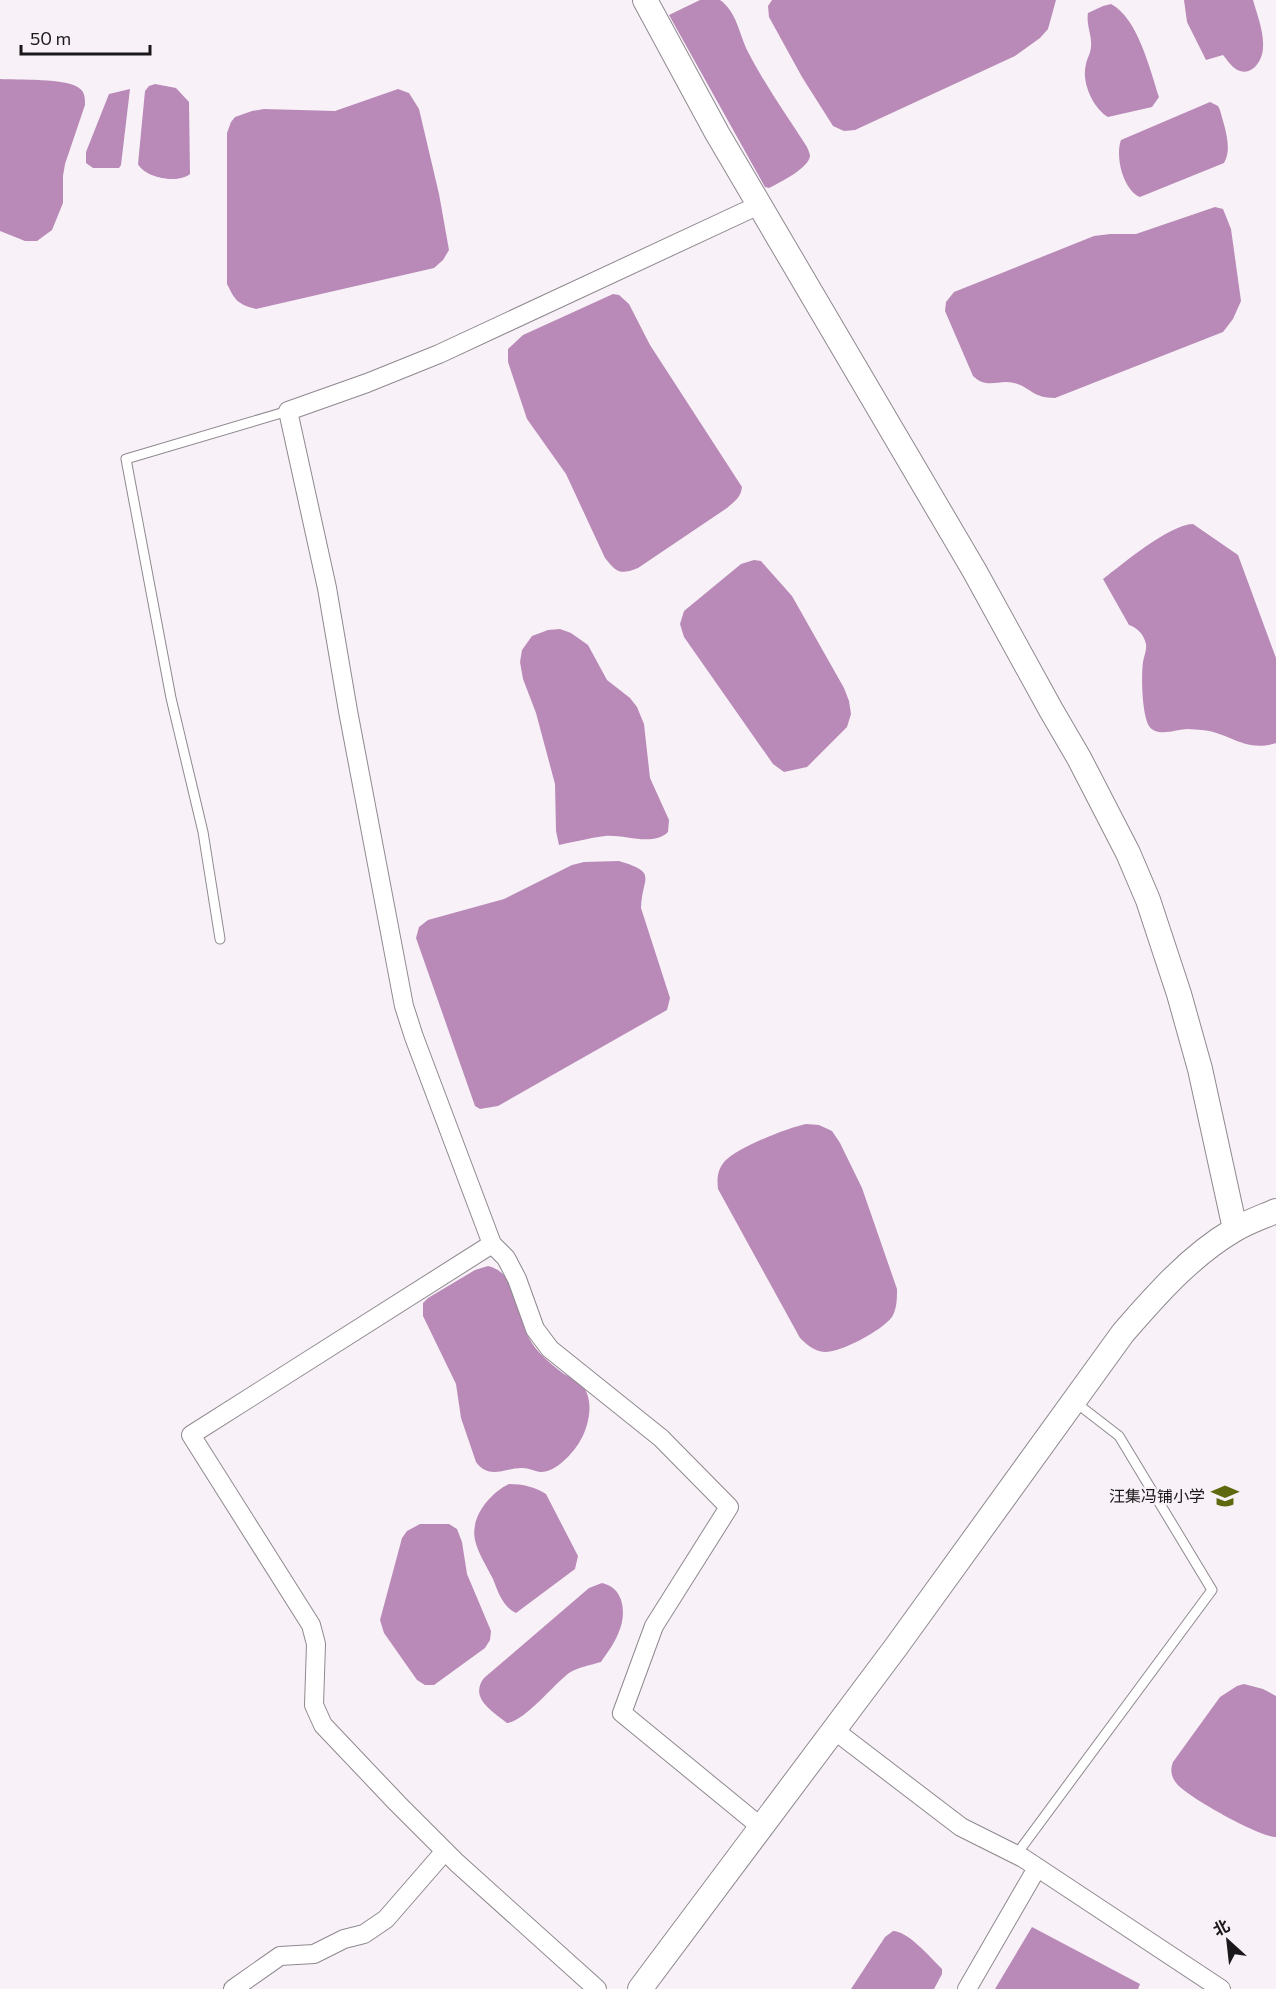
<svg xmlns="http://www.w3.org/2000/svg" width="1276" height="1989" viewBox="0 0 1276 1989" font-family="Commissioner,'Noto Sans SC',sans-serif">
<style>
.water{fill:#b98ab8}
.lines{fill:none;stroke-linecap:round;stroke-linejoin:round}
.service-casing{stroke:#8f898f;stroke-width:11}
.minor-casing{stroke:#8f898f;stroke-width:20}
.tertiary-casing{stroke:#8f898f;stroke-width:26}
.service{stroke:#fff;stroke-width:9}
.minor{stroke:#fff;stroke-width:18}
.tertiary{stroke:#fff;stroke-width:24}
.labels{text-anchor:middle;stroke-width:4.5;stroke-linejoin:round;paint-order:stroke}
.poi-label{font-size:16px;fill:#1a181a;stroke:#f8f1f7;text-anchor:end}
</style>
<rect width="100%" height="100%" fill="#f8f1f7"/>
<path class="water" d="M700,0H720C737,12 739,34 748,52C765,85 787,116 807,147C808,149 810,154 810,156C809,168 779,183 769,188L765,187L669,15Z
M772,0H1056L1048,29L1040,38L1015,56L855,130L844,131L833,126L802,77L769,17L768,6Z
M1184,0H1253C1257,14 1264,32 1263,47C1263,59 1254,75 1240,71C1233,69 1228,61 1223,55L1206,60L1187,22Z
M1111,4C1138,18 1150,70 1159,97L1152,107L1108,117C1093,108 1081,82 1086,64C1087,58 1091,53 1091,46C1092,35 1086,25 1088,13L1103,6Z
M0,79C17,80 67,78 79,88C85,92 85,98 85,105L65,164L63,176V203L52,230L37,241H25L0,231Z
M155,84L176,88L189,102L190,174C178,184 145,178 138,164L145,91L149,86Z
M130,89L121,165L119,168H93L86,163V152L109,94Z
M398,89L409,93L419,109L439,194L449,250L443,260L434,268L256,309C237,304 235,300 227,284V133L231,122L235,117L252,111L264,109L335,111Z
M1210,102L1218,106L1220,110C1224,126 1233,148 1224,163L1140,197C1123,190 1115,156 1121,140Z
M1215,207L1223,209L1231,229L1241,301L1233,319L1223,332L1055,398C1032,398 1032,388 1014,383C998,379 988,390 973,376L945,311L946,302L954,292L1094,236L1110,234H1136Z
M613,294L619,295L629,304L650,345L742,487C741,497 735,501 727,508L638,568C620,575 617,573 605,558L566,474L527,419L508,362V349L523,335Z
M1193,524L1238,555L1276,658V743C1245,753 1231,733 1202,730C1197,730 1193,729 1188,729C1177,729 1157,738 1149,726C1142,714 1141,677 1143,662C1144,656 1147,650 1146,644C1144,635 1138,628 1129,625L1103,579C1123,564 1168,525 1193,524Z
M754,560L761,561L792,596L844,688L849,701L851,714L847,727L807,767L784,772L773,764L684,637L680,624L684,611L741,564Z
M560,629L571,633L588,645L607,680L630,698L637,707L644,724L650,778L669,820L668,832C653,847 624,834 605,836C589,838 574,842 559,845L556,831L555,784L536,713L523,679L520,662L522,650L532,636L548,630Z
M619,861C659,873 642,876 641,908L670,998L667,1010L498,1106L480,1109L475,1106L416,938L419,927L428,920L504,899L572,865L584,862Z
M806,1124L819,1125L832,1131L840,1143L862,1188L897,1289C897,1298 897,1309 892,1317C881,1331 842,1352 825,1352C814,1351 807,1345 800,1338L718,1189C717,1179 717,1171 724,1162C736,1148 787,1128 806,1124Z
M488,1266C520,1274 516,1315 529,1338C536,1352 551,1364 564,1374C569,1377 575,1379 580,1383C596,1398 589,1427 579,1443C572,1454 555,1473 540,1472C534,1471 529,1468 522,1468C504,1468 489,1480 476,1462L461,1418L456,1384L423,1316V1303L428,1298L475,1270Z
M509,1484C523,1484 535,1487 546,1494L578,1556L575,1569L516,1613C503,1607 498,1592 493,1579C487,1567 478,1553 475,1540C470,1517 490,1493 509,1484Z
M420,1524H449L457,1529L462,1542L467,1574L491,1631L490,1640L485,1648L434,1685H425L417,1680L384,1633L380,1620L402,1538L407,1531Z
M602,1583C625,1588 627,1615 618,1634C614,1644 607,1653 601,1662C591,1665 578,1667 569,1673C553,1685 525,1721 507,1723C492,1711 469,1698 484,1678L589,1588Z
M1244,1684L1263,1689L1276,1696V1837C1259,1837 1188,1797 1177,1784C1171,1777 1170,1770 1173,1762L1220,1697L1237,1686Z
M1032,1927L1140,1984L1138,1989H995Z
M893,1931C908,1931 931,1958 942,1969V1974L934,1989H851L885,1937Z"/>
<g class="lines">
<defs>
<path id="service" d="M220,939L203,832L171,698L126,459L288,411
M1016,1855L1212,1590L1119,1436L1075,1402"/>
<path id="minor" d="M759,205L439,354L367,383L288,411L327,588L348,711L404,1006L414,1037L492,1244L506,1258L517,1279L535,1329L550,1349L661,1438L729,1507L654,1626L622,1713L761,1827
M492,1244L191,1435L311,1625L316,1644L314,1705L323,1725L397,1803L457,1863L597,1989
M834,1730L961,1827L1023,1858L1221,1989
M233,1989L280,1956L314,1954L344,1939L364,1934L386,1919L445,1851
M967,1989L1037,1868"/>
<path id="tertiary" d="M645,0L717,133L974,570L1051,710L1079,758L1128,853L1148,900L1179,994L1200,1069L1235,1229
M640,1989L896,1647L1123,1333C1156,1295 1190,1256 1234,1230C1247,1222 1262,1217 1276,1211"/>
</defs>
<use href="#service" class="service-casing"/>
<use href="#minor" class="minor-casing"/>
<use href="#tertiary" class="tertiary-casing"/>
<use href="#service" class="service"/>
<use href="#minor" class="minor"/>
<use href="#tertiary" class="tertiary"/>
</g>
<defs>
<symbol id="school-bare" viewBox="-9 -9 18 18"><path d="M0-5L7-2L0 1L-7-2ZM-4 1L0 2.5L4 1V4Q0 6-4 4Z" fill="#5e690f" stroke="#f8f1f7" stroke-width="2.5" paint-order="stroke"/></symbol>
</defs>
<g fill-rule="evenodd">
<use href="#school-bare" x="1206" y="1477" width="38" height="38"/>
</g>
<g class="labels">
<g class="poi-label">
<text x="1205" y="1502">汪集冯铺小学</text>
</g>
</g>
<g transform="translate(1228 1941) rotate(333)" stroke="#f8f1f7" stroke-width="4.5" paint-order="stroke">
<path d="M0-4.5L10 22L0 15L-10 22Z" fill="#1a181a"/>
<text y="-9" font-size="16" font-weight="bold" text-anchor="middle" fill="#1a181a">北</text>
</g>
<path d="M21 45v9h129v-9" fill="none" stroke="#1a181a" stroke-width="3"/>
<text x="30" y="45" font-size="18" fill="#1a181a" stroke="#f8f1f7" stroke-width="4.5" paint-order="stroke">50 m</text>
</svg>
